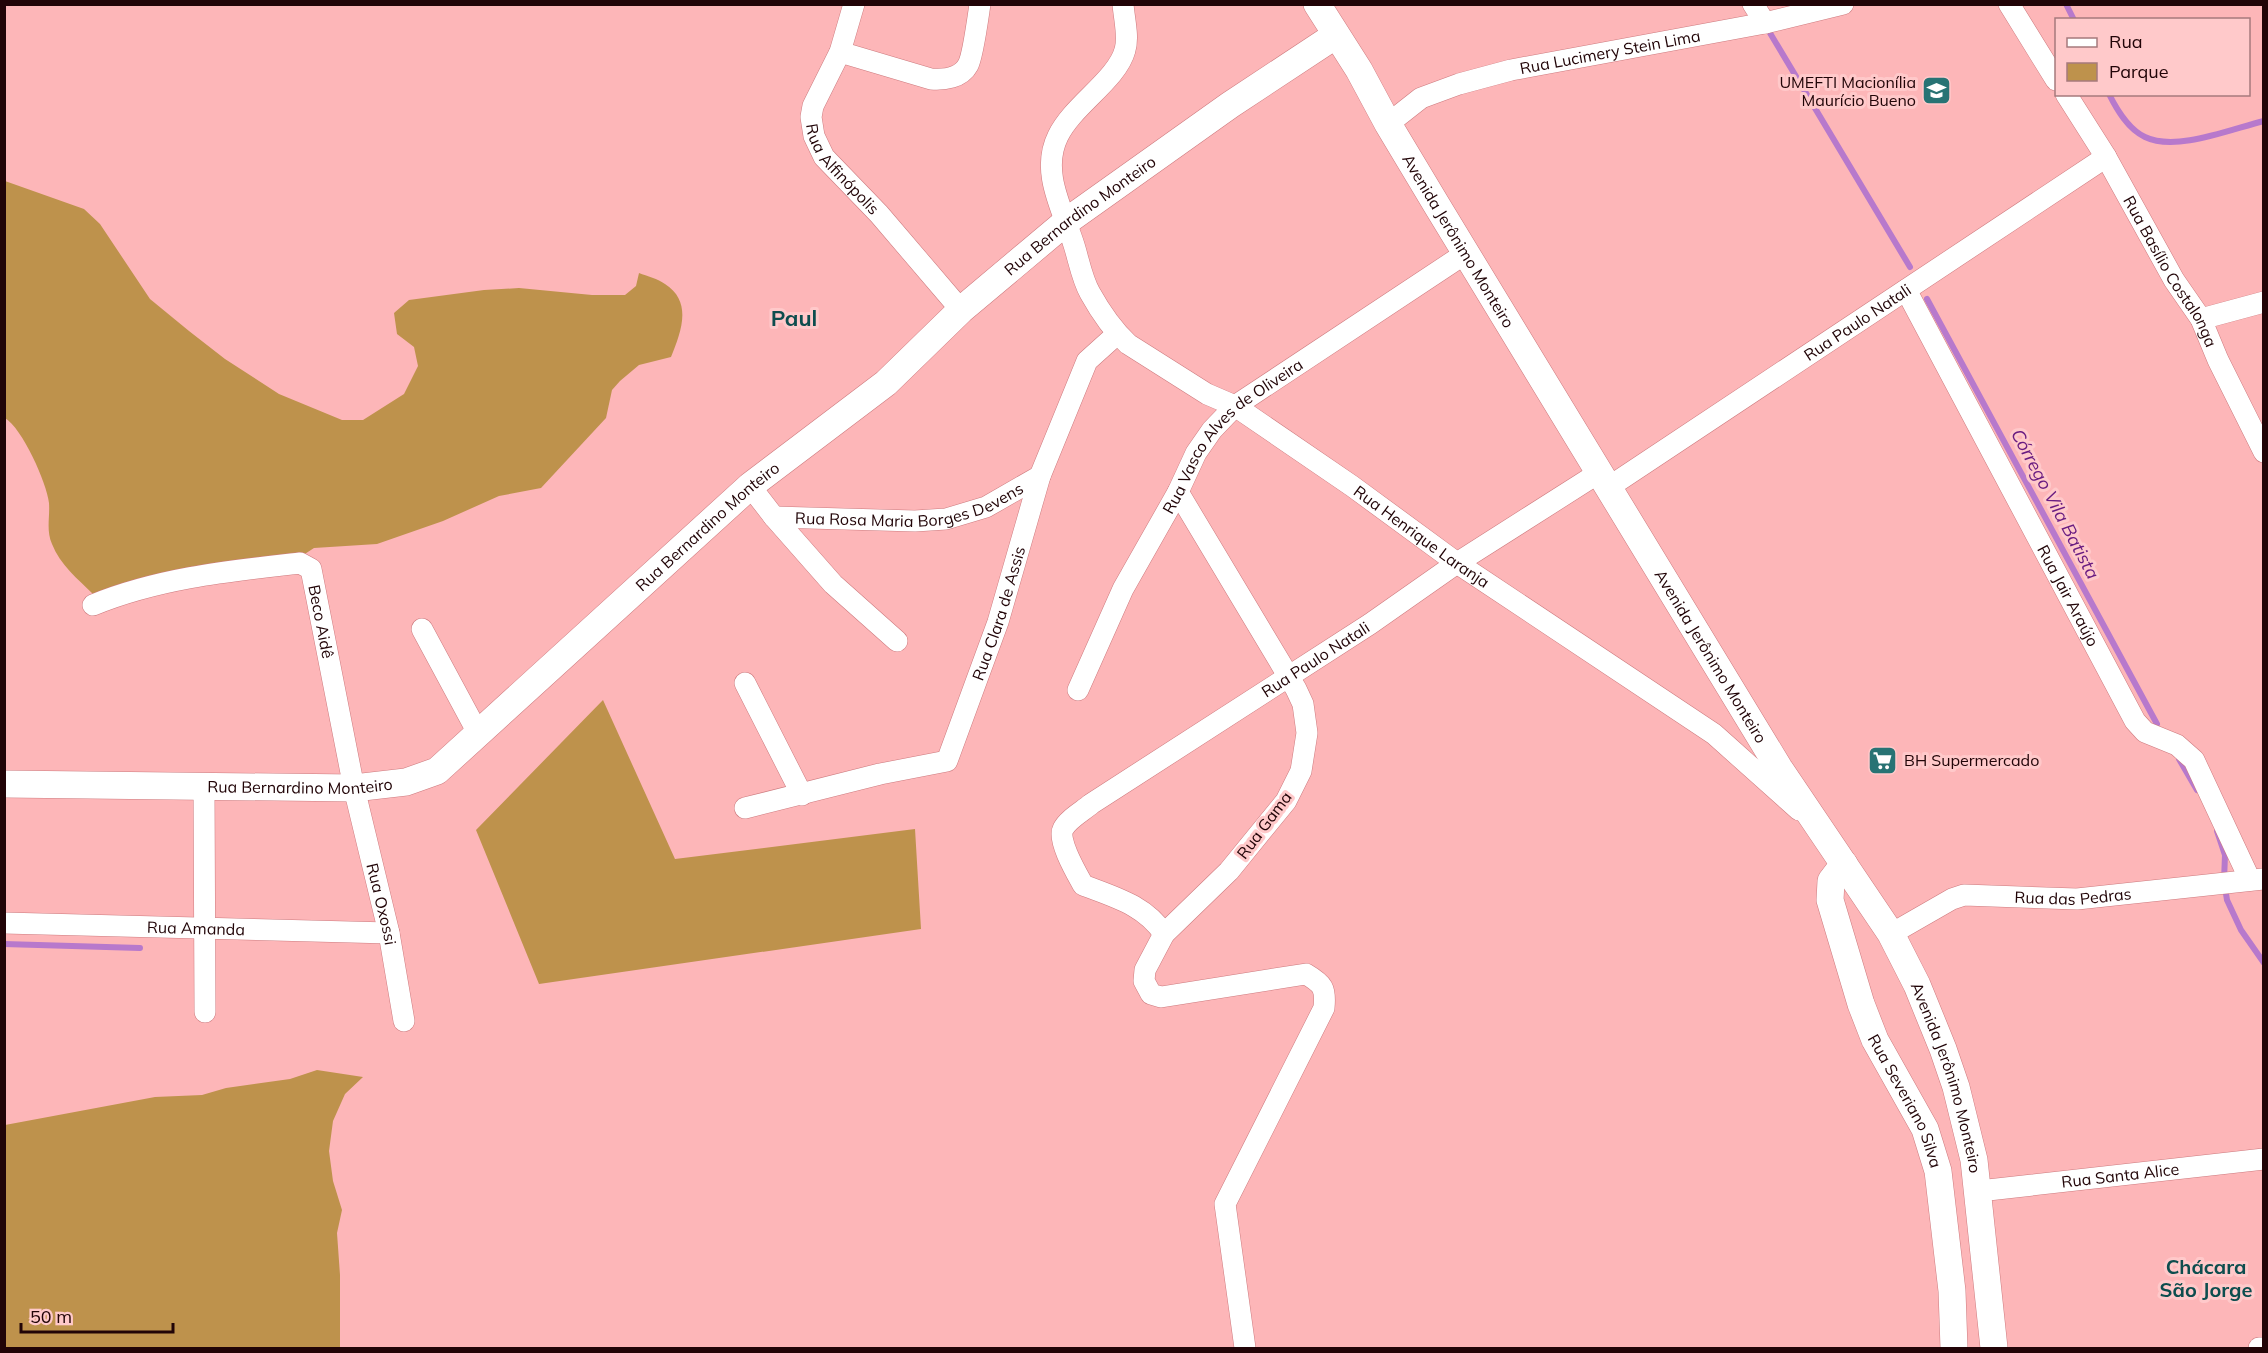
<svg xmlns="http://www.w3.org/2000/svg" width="2268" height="1353" viewBox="0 0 2268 1353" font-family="Mulish,sans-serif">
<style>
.green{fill:#be924c}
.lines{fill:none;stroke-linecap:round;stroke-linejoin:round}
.stream{stroke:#b779cc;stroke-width:6}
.minor-casing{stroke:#cd7a7e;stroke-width:22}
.tertiary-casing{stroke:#cd7a7e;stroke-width:28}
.minor{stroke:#fff;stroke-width:21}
.tertiary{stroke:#fff;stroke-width:27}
.labels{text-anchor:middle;stroke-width:6;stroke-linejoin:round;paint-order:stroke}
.street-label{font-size:16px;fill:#210407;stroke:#ffc9ca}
.poi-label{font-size:16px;fill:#210407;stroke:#ffc9ca;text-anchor:end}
.water-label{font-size:18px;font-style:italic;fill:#6a1c81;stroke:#ffc9ca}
.quarter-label{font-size:20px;font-weight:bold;fill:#0d4d4e;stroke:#ffc9ca}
.district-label{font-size:22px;font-weight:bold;fill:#0d4d4e;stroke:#ffc9ca}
</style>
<rect width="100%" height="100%" fill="#fdb6b8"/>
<path class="green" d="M5,181L84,209L100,224L150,299L189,331L225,359L279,394L342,420H363L404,394L418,366L414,347L397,334L394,313L409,300L484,290L519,288L592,295H625L636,286L639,273C647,276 658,279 665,284C693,302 681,332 671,357L639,365L620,381L612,390L606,418L541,488L499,496L443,521L377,544L314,548L294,561L93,594C78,579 60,565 52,544C46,530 50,518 49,503C47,483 22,428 5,418Z
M603,700L675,859L915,829L921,929L539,984L476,830Z
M317,1070L363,1077L345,1094L333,1121L329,1151L333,1181L342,1210L337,1233L340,1275V1348H5V1125L155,1097L202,1095L226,1088L290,1079Z"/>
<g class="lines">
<path class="stream" d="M2066,4L2074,20
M1767,28L1910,267
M2109,94C2117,110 2128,129 2145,137C2176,152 2231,129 2264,121
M1927,299L2157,724
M2179,759L2197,790
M2217,831L2225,855L2224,881L2227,900L2241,930L2264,963
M4,944L140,948"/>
<defs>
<g id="minor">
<path id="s1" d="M854,4L840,52L813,106L811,117L814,136L824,157L879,214L961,310"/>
<path id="s2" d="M1123,4C1124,18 1129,37 1125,50C1117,80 1073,105 1058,136C1040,172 1063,210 1074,245C1079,261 1082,279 1090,293C1100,311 1113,330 1128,344L1207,394L1235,406L1352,486L1457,563L1714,734L1799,810"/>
<path d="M1753,4L1765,23"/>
<path d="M2009,4L2056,80"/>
<path d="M840,52L931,79C944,80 961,78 968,65C973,56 978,17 980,4"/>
<path id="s3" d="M2066,94L2106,157L2174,280L2201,319L2218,360L2264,452"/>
<path id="s4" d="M1388,124L1421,98L1459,84L1511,70L1765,23L1843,4"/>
<path id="s5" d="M1906,290L2135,721L2145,732L2177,745L2194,760L2250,880"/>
<path d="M2201,319L2264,302"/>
<path d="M750,486L774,517L833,584L897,641"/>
<path id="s6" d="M1609,487L2106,157"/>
<path d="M1178,492L1296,689L1303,704L1307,733L1301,771L1286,801L1229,871L1164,934L1145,970L1144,981L1151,994L1161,997L1306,974C1323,984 1326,988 1324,1008L1225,1204L1245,1348"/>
<path id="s7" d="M774,517L915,521L946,519L986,507L1040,476"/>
<path id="s8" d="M93,605C159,578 229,571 300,563L311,569L354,788L389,933L404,1021"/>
<path d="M422,629L478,733"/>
<path d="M745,683L802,795"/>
<path id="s9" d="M1078,690L1123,589L1178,492L1196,453L1212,430L1235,406L1466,253"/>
<path d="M204,786L205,1012"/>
<path id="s10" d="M745,808L880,774L947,761L998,622L1040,476L1087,361L1117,334"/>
<path id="s11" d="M4,923L389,933"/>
<path id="s12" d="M1164,934C1145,905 1114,897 1083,885C1077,874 1057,840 1063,829C1068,819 1083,811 1091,804L1370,624L1457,563L1600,472"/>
<path id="s13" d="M1891,934L1952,899L1964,895L2077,899L2263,879"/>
<path id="s14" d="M1979,1191L2264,1159"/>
<path d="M2259,1348H2264"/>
</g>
<g id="tertiary">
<path id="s15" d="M1317,4L1359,70L1388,124L1436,204L1779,768L1891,934L1917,985L1943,1049L1956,1087L1974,1160L1994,1348"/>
<path id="s16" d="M4,784L354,788L406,782L437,771L750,486L886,383L961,310L1067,221L1230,105L1336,35"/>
<path id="s17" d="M1844,864L1831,881L1830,900L1861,1004L1875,1040L1925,1129L1938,1171L1952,1291L1954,1348"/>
</g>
</defs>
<use href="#minor" class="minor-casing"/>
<use href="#tertiary" class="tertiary-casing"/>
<use href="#minor" class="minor"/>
<use href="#tertiary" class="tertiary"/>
</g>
<defs>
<symbol id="school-square" viewBox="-11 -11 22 22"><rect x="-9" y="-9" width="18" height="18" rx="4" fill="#287374" stroke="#ffc9ca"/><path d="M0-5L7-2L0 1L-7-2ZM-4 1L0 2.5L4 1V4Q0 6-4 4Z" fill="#fff"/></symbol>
<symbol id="supermarket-square" viewBox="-11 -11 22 22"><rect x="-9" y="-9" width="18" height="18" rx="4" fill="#287374" stroke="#ffc9ca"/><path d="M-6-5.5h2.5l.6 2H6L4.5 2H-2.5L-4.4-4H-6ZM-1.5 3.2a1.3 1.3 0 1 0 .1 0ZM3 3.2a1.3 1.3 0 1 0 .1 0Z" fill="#fff"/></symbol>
</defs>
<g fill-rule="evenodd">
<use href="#school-square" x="1920" y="74" width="33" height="33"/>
<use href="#supermarket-square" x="1866" y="744" width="33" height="33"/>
</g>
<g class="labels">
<g class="street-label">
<text dy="6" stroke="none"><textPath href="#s4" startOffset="237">Rua Lucimery Stein Lima</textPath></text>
<text dy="6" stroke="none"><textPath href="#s1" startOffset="184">Rua Alfinópolis</textPath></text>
<text dy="6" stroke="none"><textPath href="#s16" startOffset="1286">Rua Bernardino Monteiro</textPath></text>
<text dy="6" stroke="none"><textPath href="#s15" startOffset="276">Avenida Jerônimo Monteiro</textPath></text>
<text dy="6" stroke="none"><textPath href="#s3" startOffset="206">Rua Basílio Costalonga</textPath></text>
<text dy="6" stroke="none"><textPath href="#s6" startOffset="298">Rua Paulo Natali</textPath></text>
<text dy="6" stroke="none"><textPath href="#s9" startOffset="302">Rua Vasco Alves de Oliveira</textPath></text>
<text dy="6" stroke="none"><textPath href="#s7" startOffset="138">Rua Rosa Maria Borges Devens</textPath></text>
<text dy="6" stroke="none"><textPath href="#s16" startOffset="800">Rua Bernardino Monteiro</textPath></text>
<text dy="6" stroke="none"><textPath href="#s2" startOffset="736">Rua Henrique Laranja</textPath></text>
<text dy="6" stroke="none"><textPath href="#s5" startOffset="346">Rua Jair Araújo</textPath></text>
<text dy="6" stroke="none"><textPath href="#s10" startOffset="364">Rua Clara de Assis</textPath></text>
<text dy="6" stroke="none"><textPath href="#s8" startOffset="278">Beco Aidê</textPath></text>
<text dy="6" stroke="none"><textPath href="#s15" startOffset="762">Avenida Jerônimo Monteiro</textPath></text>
<text dy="6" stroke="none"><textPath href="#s12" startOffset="462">Rua Paulo Natali</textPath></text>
<text dy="6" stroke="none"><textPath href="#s16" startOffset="296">Rua Bernardino Monteiro</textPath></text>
<text transform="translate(1264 825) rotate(-53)" y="6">Rua Gama</text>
<text dy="6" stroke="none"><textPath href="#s13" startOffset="192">Rua das Pedras</textPath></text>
<text dy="6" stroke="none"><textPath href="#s8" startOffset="567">Rua Oxossi</textPath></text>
<text dy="6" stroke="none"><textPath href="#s11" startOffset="192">Rua Amanda</textPath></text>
<text dy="6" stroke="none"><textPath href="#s15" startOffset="1248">Avenida Jerônimo Monteiro</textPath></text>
<text dy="6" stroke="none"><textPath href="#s17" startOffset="256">Rua Severiano Silva</textPath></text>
<text dy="6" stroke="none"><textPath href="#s14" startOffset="142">Rua Santa Alice</textPath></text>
</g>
<g class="poi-label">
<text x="1916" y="88">UMEFTI Macionília<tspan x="1916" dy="18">Maurício Bueno</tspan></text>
<text x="1904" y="766" text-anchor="start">BH Supermercado</text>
</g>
<g class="water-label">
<text transform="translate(2055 504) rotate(62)" y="6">Córrego Vila Batista</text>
</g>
<g class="quarter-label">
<text x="2206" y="1274">Chácara<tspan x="2206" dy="23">São Jorge</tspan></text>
</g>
<g class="district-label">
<text x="794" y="326">Paul</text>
</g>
</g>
<rect width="2268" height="1353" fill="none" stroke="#210407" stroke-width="12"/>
<rect x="2055" y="18" width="195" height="78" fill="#ffc9ca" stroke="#a67a7c" stroke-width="1.5"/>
<rect x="2067" y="38" width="30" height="9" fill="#ffffff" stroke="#a67a7c" stroke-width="1.5"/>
<text x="2109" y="48" font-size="18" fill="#210407">Rua</text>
<rect x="2067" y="63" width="30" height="18" fill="#be924c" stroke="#a67a7c" stroke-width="1.5"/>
<text x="2109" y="78" font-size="18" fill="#210407">Parque</text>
<path d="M21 1323v9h152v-9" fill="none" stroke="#210407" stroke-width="3"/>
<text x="30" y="1323" font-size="18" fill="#210407" stroke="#ffc9ca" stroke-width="4.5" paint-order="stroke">50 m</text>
</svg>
